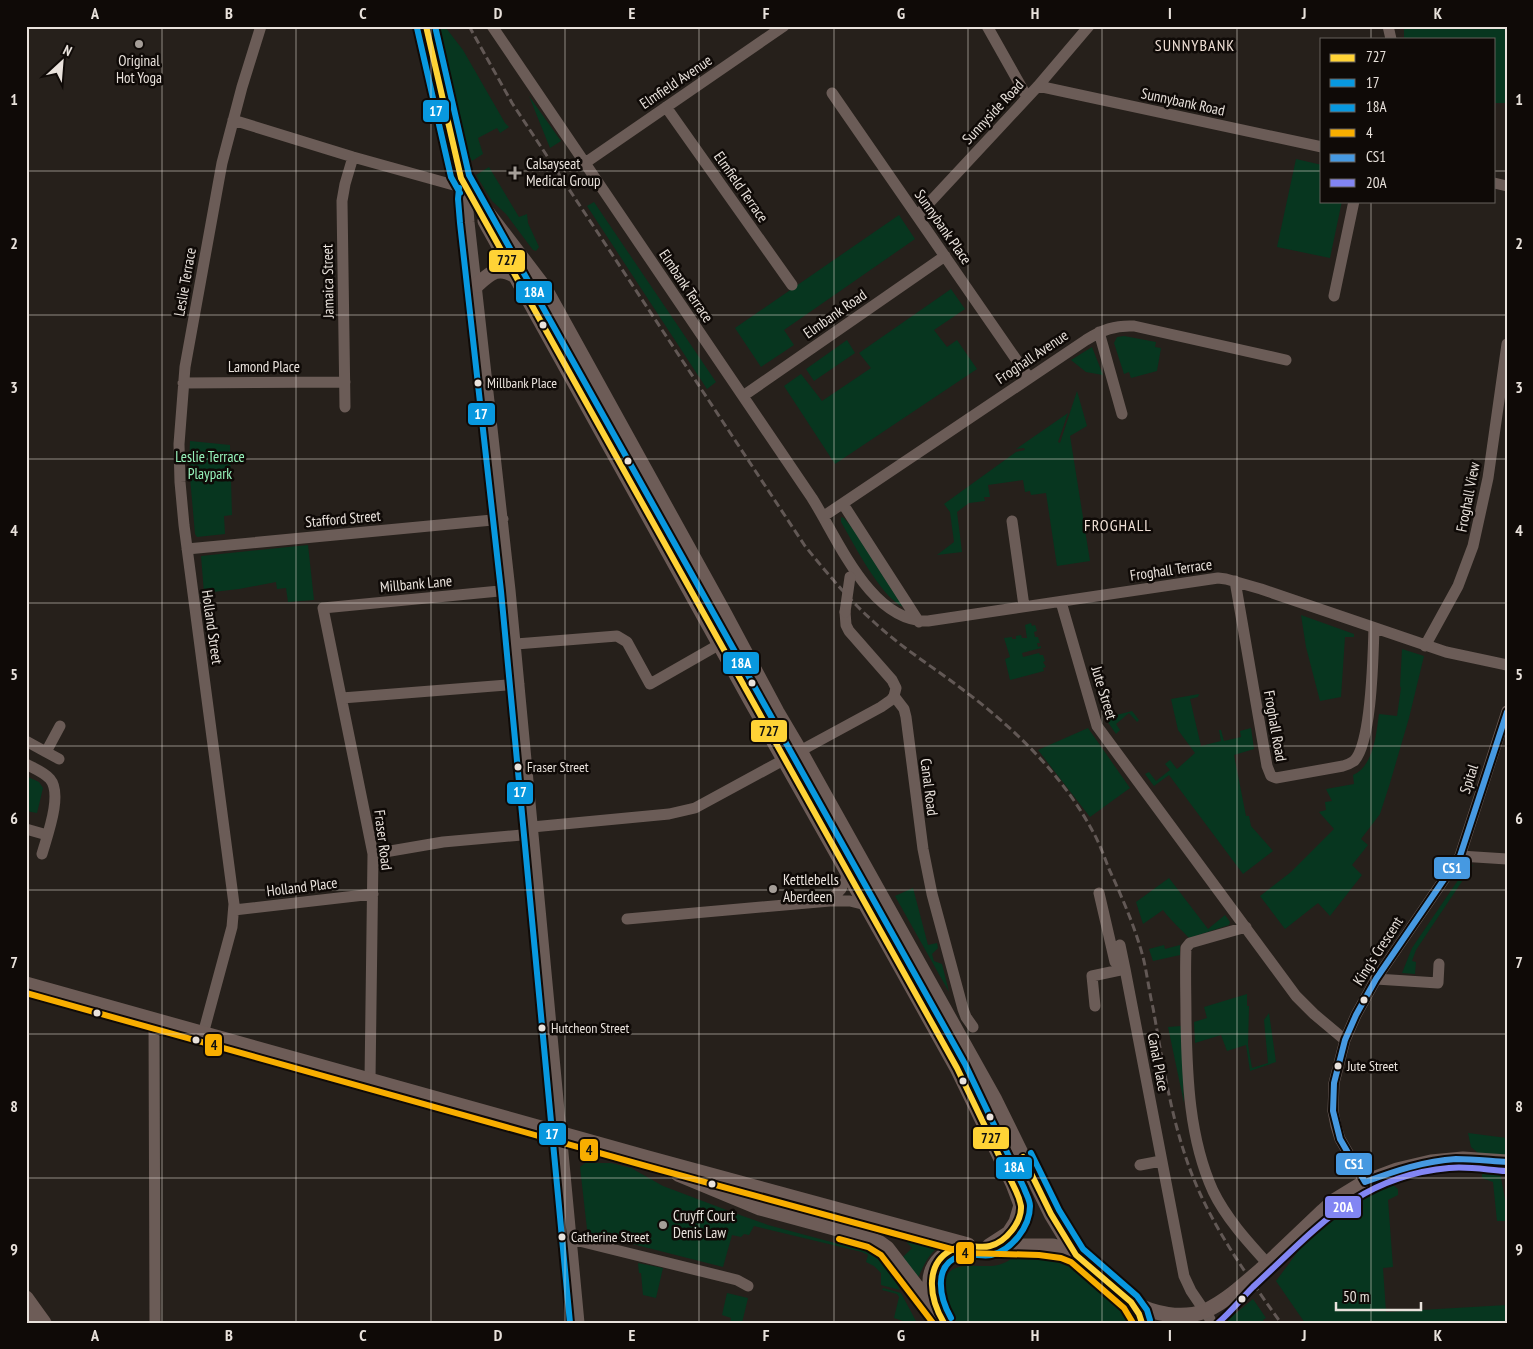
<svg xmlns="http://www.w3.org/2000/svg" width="1533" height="1349" viewBox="0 0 1533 1349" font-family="'PT Sans Narrow',sans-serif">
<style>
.green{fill:#07361f}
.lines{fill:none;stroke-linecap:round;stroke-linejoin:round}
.minor{stroke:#6b5c57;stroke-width:11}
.major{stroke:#6d5c57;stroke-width:15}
.rail{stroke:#625855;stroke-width:3;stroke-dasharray:8 4;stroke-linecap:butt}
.minor-bridge{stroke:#6b5c57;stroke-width:11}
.major-bridge{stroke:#6d5c57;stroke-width:15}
.bus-1-casing{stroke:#0f0a07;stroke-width:10}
.bus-2-casing{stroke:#0f0a07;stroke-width:10}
.bus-3-casing{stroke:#0f0a07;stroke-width:10}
.bus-4-casing{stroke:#0f0a07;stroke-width:10}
.bus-5-casing{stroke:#0f0a07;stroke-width:10}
.bus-6-casing{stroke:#0f0a07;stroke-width:10}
.bus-1{stroke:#ffd336;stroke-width:6}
.bus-2{stroke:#0898df;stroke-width:6}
.bus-3{stroke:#0898df;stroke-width:6}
.bus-4{stroke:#f8ae00;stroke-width:6}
.bus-5{stroke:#4699e1;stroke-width:6}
.bus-6{stroke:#8285f3;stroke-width:6}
.grid{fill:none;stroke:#e9e2dc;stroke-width:1;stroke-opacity:0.55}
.poi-dot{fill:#a59e98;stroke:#0f0a07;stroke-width:2}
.bus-dot{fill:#e9e2dc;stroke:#0f0a07;stroke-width:2}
.labels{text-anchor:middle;stroke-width:5;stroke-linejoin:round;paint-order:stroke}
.bus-label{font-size:14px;fill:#e9e2dc;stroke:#0f0a07;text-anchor:start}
.poi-label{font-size:15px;fill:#e9e2dc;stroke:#0f0a07;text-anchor:start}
.street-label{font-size:15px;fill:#e9e2dc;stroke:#0f0a07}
.park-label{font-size:15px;fill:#96f2ba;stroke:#0f0a07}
.neighbourhood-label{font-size:16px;letter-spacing:1px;fill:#f0e0d6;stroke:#0f0a07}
.line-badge{stroke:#0f0a07;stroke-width:2}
.badge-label{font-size:14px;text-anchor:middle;font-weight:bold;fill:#fff}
.pale-badge-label{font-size:14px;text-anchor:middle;font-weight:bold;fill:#111}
.neatline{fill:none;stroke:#e9e2dc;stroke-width:2}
.grid-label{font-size:16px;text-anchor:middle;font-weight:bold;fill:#e9e2dc}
</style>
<rect width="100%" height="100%" fill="#26201b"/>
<path class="green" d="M437,26L446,28L463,50L505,123L509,127L500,133L497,128L478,138L483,154L472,161L466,149Z
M1404,26H1507V103H1494V39H1404Z
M529,96L561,141L550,148Z
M1296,159L1322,165V201H1342L1330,258L1277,247Z
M489,167L519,217L527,214L528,223L539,247L536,251L533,250L506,214L492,201L476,175Z
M594,202L716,382L707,389L587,206Z
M899,215L915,239L784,330L794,345L761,367L735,328Z
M951,289L965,309L934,330L947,347L957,340L977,369L835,464L784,386L801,374L822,401L871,368L859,353Z
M1124,336L1156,342L1155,347L1161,348L1157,371L1131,378L1129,372L1124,374L1114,343L1117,337Z
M847,340L855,353L814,381L806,369Z
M1092,347L1103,375L1086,372L1071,360Z
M1077,391L1087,426L1070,436L1090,561L1057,566L1046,493L1031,495L1030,491L1025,492L1023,480L988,485L990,497H984L985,501L969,503L957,512L962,552L937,555L954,542L950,512L944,504L1016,452L1025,450L1024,448L1016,449L1068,413L1058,442L1060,443Z
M190,441L230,445L232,515L224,516L225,534L197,537L195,534L189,466Z
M841,517L844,518L853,529L903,607C880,596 854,544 841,522Z
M308,545L314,600L288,602L286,588L277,589L276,582L239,589L204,593L201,556Z
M1301,615L1354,634V637H1345L1341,697L1320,701L1306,647Z
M1031,623L1032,626L1035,625L1037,631L1034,632L1035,637H1038L1040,643H1037L1038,647L1041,646V648L1022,653L1023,657L1039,653L1040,655H1043L1045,661L1043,662L1046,667L1043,668L1044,671L1010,680L1005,659L1010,657L1004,638L1012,637V639H1016V636L1021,635L1022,638H1027L1025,625Z
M1402,649L1424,656L1409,718L1390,783L1380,814L1361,839L1368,845L1352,865L1362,875L1330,916L1318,903L1285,929L1260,896L1291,872L1334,829L1319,812L1326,810L1325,802L1332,801L1326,789L1354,784L1353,775C1374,766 1376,734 1379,714L1397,716L1401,688L1400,686Z
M1199,694L1198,697L1190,699L1201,746L1221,741L1219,730H1221L1224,741L1241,737L1240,731L1251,728L1254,749L1234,755L1246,816H1249L1251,826L1273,851L1243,874L1169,775L1154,786L1145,774L1149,772L1156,781L1170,770L1165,764L1170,760L1177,769L1195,753L1178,730L1171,699Z
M1132,711L1139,720L1137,722L1129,713L1116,724L1120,730L1116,734L1105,718Z
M1088,728L1130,788L1090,817L1038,750Z
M28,777L39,782L43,788L37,813L26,811V778Z
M1469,864L1473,865L1416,950L1412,961L1416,962L1415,974L1402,973L1412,948Z
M1169,878L1208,929L1225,915L1230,922L1229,925L1189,938C1180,928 1171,921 1163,910L1143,924L1136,902Z
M913,888L928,945L937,943L938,948L932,954L934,961L942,964L949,992L895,896Z
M1164,945L1165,949L1180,945V955L1153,961L1149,949Z
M1247,994V1006H1249L1248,1045L1252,1068L1268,1063L1264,1020L1269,1013L1276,1062L1250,1071L1246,1045L1227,1051L1221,1035L1195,1043L1194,1022L1207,1018L1204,1007Z
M1181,1026L1184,1103L1168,1027Z
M1468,1133L1507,1138V1157L1478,1153L1471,1147Z
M585,1163H611L631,1168L663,1186L737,1214L768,1225L865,1251C882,1259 893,1273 900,1290L881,1285V1273L874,1266L866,1262L868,1255L862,1252L754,1226L749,1235L744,1234L741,1237L732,1235L723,1267L589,1233L587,1229L580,1167Z
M1482,1172L1500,1173L1507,1210V1221H1497L1493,1182L1482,1178Z
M1393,1185L1398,1189V1195L1388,1200L1393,1267L1383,1268L1386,1312L1507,1305V1323H1305L1276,1281L1302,1246L1320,1230L1363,1196Z
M904,1236L941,1244C929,1254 924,1264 918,1278L903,1257L912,1248L903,1238Z
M1020,1253L1056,1254L1060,1256L1069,1261L1124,1307L1132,1315L1136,1323H953C944,1312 943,1303 943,1290C945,1259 970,1267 992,1266C1003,1265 1011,1260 1020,1253Z
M638,1263L663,1268L656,1298L643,1295L641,1273H639Z
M883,1288L901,1293L917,1323H903V1321L894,1318L899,1297L897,1294L882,1290Z
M727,1293L748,1298L742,1323H730L731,1318L722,1315Z
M1253,1299L1266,1318L1263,1320L1265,1323H1224Z"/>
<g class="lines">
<path class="minor" d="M492,26L812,498C838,539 871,623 928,621L1218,578L1226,579L1261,589L1446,652L1507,665
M987,26L1027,97
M1388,26L1391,39
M1038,86L1322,147
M832,93L1029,378
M666,107L792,285
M233,120L353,157L468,189L467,199L469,222L510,590L579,1323
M585,163L784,26
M1494,183L1507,186
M917,216L1038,86L1089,26
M1334,296L1354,201
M1099,332L1122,414
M183,383L345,382
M743,396L945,256
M345,407L342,201L345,184L353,157
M843,504L919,622
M824,516L1086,340C1102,330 1115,325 1134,326L1286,360
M1012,521L1024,606
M187,549L503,519
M1235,581L1267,766L1271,776L1276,778L1343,766C1347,765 1351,763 1354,761C1372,743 1373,655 1374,628
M1061,602L1097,726L1296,996L1314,1014L1345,1040
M845,612L846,625L849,631L892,680L896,688L894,696
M516,644L617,636L627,642L650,684L720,644
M1425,646L1458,586L1473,546L1488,478L1507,344
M894,696L904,709L906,717L923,849L932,894L963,1009L966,1017L973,1027
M342,698L519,684
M26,741L46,752L60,726
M46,752L59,759
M26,764C33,768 44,772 50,779C63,794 47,836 42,854
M532,827L669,814L695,808L881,707L891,700L894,696
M26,829L47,835
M373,854L443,842L533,834
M1460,856L1507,859
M1099,893L1115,962L1125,969L1184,1276L1191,1291L1210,1319
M830,901L841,889L848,873
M234,910L373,894
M627,919L830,901H850L866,905
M1246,927L1190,943L1186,948C1185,972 1186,996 1186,1020C1187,1077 1189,1138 1213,1191C1226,1218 1248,1242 1268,1264
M1376,979L1438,983L1439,964
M1095,1006L1092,976L1125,969L1120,945
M154,1020L155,1323
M203,1034L232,927L234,904L184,525L180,482L179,444L185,367L222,163L242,87L261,26
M370,1080L373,854L323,608L510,590
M1140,1165L1161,1161
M1365,1182L1340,1139L1336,1126L1333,1111L1334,1083L1345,1040L1356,1015L1376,979L1460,856L1507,711
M571,1239L737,1280L748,1286"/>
<path class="major" d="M426,26L461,178L544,287L723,611L777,712L800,751L995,1100L1051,1214L1076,1255
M485,221L751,701L884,937L957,1068L975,1105L1013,1184L1021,1205L1016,1222L1009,1233L989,1246
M477,285C491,272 499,265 517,277
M26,984L648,1158L968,1245
M678,1174L760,1208L860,1235L880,1243L887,1248L940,1317
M991,1246H1053L1063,1249L1076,1255L1085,1262L1131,1302L1139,1314L1142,1323
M1262,1269L1323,1211L1334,1201L1365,1182L1397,1170L1431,1162L1463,1159L1507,1162
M26,1298L44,1323
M1132,1302C1153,1314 1182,1320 1205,1311C1216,1306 1226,1299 1235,1292
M936,1306C934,1299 931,1293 930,1286C928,1263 947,1248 968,1245
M26,1316L30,1323"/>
<path class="rail" d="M469,26L512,103L805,546C827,573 849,600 875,623C902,648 933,667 962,689C1013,727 1061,773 1092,830C1099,842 1104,856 1109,869C1122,897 1135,927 1143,957C1147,973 1149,991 1153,1008C1162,1057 1169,1107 1185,1155C1205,1217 1243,1270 1281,1323"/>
<path class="minor-bridge" d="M845,612L850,577"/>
<path class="major-bridge" d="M1235,1292L1262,1269"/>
<defs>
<path id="bus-1" d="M426,26L461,178L957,1068L1016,1191C1018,1195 1020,1201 1021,1206C1022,1222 1006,1242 990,1246C979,1249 967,1243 956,1248C923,1261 929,1298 944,1323
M1023,1157L1051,1214L1076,1255L1131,1302L1139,1314L1142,1323"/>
<path id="bus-2" d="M417,28L451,177L460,193
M459,188L458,199L460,223L501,591L570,1323"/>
<path id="bus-3" d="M435,26L469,175L965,1064L1024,1188C1026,1194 1030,1200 1030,1206C1030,1227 1011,1251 991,1255C981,1257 970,1252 960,1256C932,1265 940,1299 951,1318
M1031,1153L1059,1210L1083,1249L1137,1296L1147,1310L1150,1320"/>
<path id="bus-4" d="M26,993L646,1166L966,1253L1039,1255L1061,1258L1071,1262L1124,1308L1133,1323
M839,1239L868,1247L881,1255L933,1323"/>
<path id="bus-5" d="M1507,712L1460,856L1376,979L1356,1015L1345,1040L1334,1083L1333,1111L1340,1139L1365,1182C1395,1171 1424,1161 1456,1159C1473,1159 1490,1161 1507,1162"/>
<path id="bus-6" d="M1218,1323C1231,1312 1241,1299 1253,1287C1315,1230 1358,1176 1449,1168C1468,1166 1488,1170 1506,1171"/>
</defs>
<use href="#bus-1" class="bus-1-casing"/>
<use href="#bus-2" class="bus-2-casing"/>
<use href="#bus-3" class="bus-3-casing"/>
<use href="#bus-4" class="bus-4-casing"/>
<use href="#bus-5" class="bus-5-casing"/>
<use href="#bus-6" class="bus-6-casing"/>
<use href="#bus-1" class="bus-1"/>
<use href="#bus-2" class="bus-2"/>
<use href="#bus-3" class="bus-3"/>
<use href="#bus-4" class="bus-4"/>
<use href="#bus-5" class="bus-5"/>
<use href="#bus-6" class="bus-6"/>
</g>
<path class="grid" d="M162,26V1323M296,26V1323M431,26V1323M565,26V1323M699,26V1323M834,26V1323M968,26V1323M1102,26V1323M1237,26V1323M1371,26V39M26,171H1322M1494,171H1507M1371,201V1323M26,315H1507M26,459H1507M26,603H1507M26,746H1507M26,890H1507M26,1034H1507M26,1178H1507"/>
<g class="poi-dot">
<circle cx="139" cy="44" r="5"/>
<path d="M512.5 165.5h5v5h5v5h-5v5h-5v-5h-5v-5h5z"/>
<circle cx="773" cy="889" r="5"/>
<circle cx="663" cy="1225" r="5"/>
</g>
<g class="bus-dot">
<circle cx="543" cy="325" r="4.5"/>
<circle cx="478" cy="383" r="4.5"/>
<circle cx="628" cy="461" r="4.5"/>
<circle cx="752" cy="683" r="4.5"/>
<circle cx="518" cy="767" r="4.5"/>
<circle cx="1364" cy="1000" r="4.5"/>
<circle cx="97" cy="1013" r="4.5"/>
<circle cx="542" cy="1028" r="4.5"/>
<circle cx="196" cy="1040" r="4.5"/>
<circle cx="1338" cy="1066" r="4.5"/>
<circle cx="963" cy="1081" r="4.5"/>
<circle cx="990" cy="1117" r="4.5"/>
<circle cx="712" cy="1184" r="4.5"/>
<circle cx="562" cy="1237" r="4.5"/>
<circle cx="1242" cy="1299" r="4.5"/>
</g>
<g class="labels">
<g class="bus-label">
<text x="487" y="388">Millbank Place</text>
<text x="527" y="772">Fraser Street</text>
<text x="551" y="1033">Hutcheon Street</text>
<text x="1347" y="1071">Jute Street</text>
<text x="571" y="1242">Catherine Street</text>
</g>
<g class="poi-label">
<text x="139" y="66" text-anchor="middle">Original<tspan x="139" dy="17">Hot Yoga</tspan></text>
<text x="526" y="169">Calsayseat<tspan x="526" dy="17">Medical Group</tspan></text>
<text x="783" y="885">Kettlebells<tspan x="783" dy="17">Aberdeen</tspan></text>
<text x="673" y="1221">Cruyff Court<tspan x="673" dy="17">Denis Law</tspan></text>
</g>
<g class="street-label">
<text transform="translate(676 82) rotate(-34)" y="5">Elmfield Avenue</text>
<text transform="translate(1183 102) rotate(12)" y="5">Sunnybank Road</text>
<text transform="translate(993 112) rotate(-47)" y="5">Sunnyside Road</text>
<text transform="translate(741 187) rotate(55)" y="5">Elmfield Terrace</text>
<text transform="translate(943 227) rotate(55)" y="5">Sunnybank Place</text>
<text transform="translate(328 281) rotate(-91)" y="5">Jamaica Street</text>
<text transform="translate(185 282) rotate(-80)" y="5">Leslie Terrace</text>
<text transform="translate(686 286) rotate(56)" y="5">Elmbank Terrace</text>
<text transform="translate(835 314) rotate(-35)" y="5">Elmbank Road</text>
<text transform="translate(1032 357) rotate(-34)" y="5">Froghall Avenue</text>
<text x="264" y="372">Lamond Place</text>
<text transform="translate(1468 497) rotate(-79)" y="5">Froghall View</text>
<text transform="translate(343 519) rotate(-5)" y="5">Stafford Street</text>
<text transform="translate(1171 570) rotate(-8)" y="5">Froghall Terrace</text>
<text transform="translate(416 584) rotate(-5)" y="5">Millbank Lane</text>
<text transform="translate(212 627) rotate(82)" y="5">Holland Street</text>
<text transform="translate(1104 693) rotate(73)" y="5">Jute Street</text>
<text transform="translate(1275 726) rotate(80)" y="5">Froghall Road</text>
<text transform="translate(1469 779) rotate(-72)" y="5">Spital</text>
<text transform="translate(929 787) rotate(83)" y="5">Canal Road</text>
<text transform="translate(383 840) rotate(83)" y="5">Fraser Road</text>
<text transform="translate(302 887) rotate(-7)" y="5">Holland Place</text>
<text transform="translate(1378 951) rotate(-57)" y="5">King's Crescent</text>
<text transform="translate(1158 1062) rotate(79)" y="5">Canal Place</text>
</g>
<g class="park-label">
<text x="210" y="462">Leslie Terrace<tspan x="210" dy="17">Playpark</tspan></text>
</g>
<g class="neighbourhood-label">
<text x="1195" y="51">SUNNYBANK</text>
<text x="1118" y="531">FROGHALL</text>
</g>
</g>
<g class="line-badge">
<rect x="422" y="99" width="28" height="24" rx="5" fill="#0898df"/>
<rect x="488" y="249" width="38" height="24" rx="5" fill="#ffd336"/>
<rect x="515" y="280" width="38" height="24" rx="5" fill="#0898df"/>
<rect x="467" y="402" width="29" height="24" rx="5" fill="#0898df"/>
<rect x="722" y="651" width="38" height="24" rx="5" fill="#0898df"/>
<rect x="750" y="719" width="38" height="24" rx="5" fill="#ffd336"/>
<rect x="506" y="781" width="28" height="24" rx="5" fill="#0898df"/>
<rect x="1433" y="856" width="38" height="24" rx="5" fill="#4699e1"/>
<rect x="204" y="1033" width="19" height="24" rx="5" fill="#f8ae00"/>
<rect x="538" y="1122" width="29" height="24" rx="5" fill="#0898df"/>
<rect x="972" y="1126" width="38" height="24" rx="5" fill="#ffd336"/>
<rect x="579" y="1138" width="20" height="24" rx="5" fill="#f8ae00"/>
<rect x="1335" y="1152" width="38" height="24" rx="5" fill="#4699e1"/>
<rect x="995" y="1156" width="38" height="24" rx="5" fill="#0898df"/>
<rect x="1324" y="1195" width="38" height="24" rx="5" fill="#8285f3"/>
<rect x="955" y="1241" width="20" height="24" rx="5" fill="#f8ae00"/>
</g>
<g class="badge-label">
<text x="436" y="116">17</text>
<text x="534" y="297">18A</text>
<text x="481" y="419">17</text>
<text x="741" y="668">18A</text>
<text x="520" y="797">17</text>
<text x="1452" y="873">CS1</text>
<text x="552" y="1139">17</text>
<text x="1354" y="1169">CS1</text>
<text x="1014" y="1172">18A</text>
<text x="1343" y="1212">20A</text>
</g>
<g class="pale-badge-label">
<text x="507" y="265">727</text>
<text x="769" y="736">727</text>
<text x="214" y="1050">4</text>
<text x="991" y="1143">727</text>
<text x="589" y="1155">4</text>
<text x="965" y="1258">4</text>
</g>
<rect width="1533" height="1349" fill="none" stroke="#0f0a07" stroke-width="55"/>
<rect x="1320" y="38" width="175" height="165" fill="#0f0a07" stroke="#66605c"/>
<rect x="1330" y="54" width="25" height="8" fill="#ffd336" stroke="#66605c"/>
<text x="1366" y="62" font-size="15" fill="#e9e2dc">727</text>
<rect x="1330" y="79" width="25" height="8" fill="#0898df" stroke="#66605c"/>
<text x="1366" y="88" font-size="15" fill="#e9e2dc">17</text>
<rect x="1330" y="104" width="25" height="8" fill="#0898df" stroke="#66605c"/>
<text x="1366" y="112" font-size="15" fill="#e9e2dc">18A</text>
<rect x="1330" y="129" width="25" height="8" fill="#f8ae00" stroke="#66605c"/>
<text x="1366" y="138" font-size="15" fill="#e9e2dc">4</text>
<rect x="1330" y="154" width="25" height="8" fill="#4699e1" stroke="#66605c"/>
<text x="1366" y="162" font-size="15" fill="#e9e2dc">CS1</text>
<rect x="1330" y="179" width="25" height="8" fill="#8285f3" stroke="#66605c"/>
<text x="1366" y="188" font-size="15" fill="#e9e2dc">20A</text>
<g transform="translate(62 62) rotate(26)" stroke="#0f0a07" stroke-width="4" paint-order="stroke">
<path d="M0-4L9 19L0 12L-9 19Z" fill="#e9e2dc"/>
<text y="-8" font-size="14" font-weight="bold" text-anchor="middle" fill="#e9e2dc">N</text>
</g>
<path d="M1336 1302v8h85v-8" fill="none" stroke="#e9e2dc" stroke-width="2.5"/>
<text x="1343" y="1302" font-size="15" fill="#e9e2dc" stroke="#0f0a07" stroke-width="4" paint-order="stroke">50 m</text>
<rect x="28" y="28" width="1478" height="1294" class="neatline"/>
<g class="grid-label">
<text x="95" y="19">A</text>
<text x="229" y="19">B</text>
<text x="363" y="19">C</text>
<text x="498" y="19">D</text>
<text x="632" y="19">E</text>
<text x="766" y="19">F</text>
<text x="901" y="19">G</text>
<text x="1035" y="19">H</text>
<text x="1170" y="19">I</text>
<text x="1304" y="19">J</text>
<text x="1438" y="19">K</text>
<text x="14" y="105">1</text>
<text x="1519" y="105">1</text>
<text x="14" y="249">2</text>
<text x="1519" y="249">2</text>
<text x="14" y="393">3</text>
<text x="1519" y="393">3</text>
<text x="14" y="536">4</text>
<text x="1519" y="536">4</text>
<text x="14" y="680">5</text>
<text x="1519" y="680">5</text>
<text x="14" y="824">6</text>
<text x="1519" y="824">6</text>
<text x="14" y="968">7</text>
<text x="1519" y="968">7</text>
<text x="14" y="1112">8</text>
<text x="1519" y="1112">8</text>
<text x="14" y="1255">9</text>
<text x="1519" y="1255">9</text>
<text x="95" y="1341">A</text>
<text x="229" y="1341">B</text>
<text x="363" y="1341">C</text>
<text x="498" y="1341">D</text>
<text x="632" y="1341">E</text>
<text x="766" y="1341">F</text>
<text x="901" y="1341">G</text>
<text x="1035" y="1341">H</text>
<text x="1170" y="1341">I</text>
<text x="1304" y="1341">J</text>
<text x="1438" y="1341">K</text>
</g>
</svg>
